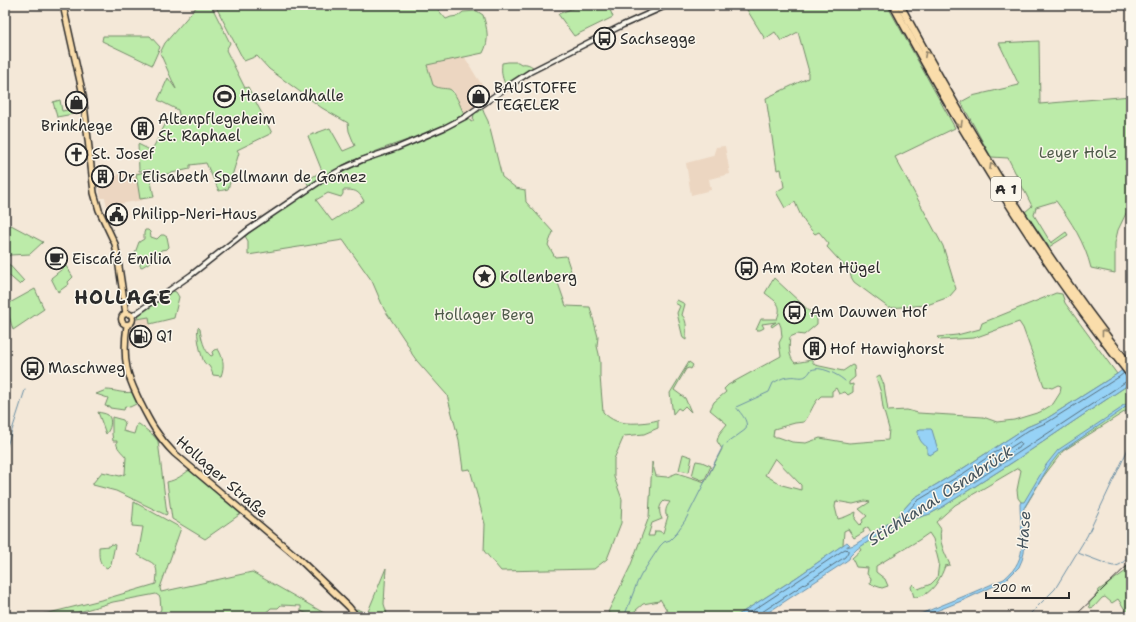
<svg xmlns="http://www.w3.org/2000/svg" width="1136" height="622" viewBox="0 0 1136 622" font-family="'Shantell Sans',sans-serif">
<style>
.built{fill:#ecd6c1}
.green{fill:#bceba9;stroke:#748b6a;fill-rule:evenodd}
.water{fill:#96d2f6;stroke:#6b8fa5}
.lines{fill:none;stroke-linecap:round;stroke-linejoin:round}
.shore{stroke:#566e7c;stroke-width:1}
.stream{stroke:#6b8fa5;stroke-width:1}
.minor-casing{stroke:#2b2b2b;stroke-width:7}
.major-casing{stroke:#2b2b2b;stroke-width:8}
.highway-casing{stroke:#2b2b2b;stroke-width:9}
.minor{stroke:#fbf7ec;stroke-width:4}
.major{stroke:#faddab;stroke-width:5}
.highway{stroke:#faddab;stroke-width:6}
.rail{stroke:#2b2b2b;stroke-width:1}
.oneway{stroke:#92846b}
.labels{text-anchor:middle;stroke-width:3;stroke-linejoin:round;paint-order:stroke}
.shield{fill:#fbf7ec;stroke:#696865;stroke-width:1}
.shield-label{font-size:14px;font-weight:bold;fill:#2b2b2b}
.poi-label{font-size:15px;fill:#2b2b2b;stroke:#fbf7ec;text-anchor:start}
.park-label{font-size:15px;fill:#4f5b4a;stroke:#fbf7ec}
.street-label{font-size:15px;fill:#2b2b2b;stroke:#fbf7ec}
.water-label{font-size:16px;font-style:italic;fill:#46555e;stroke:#fbf7ec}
.district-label{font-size:19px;font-weight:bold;letter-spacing:1px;fill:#2b2b2b;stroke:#fbf7ec}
</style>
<rect width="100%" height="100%" fill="#f4e8d8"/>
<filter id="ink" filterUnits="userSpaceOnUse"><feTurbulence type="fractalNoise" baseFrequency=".025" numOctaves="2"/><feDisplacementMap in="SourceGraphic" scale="8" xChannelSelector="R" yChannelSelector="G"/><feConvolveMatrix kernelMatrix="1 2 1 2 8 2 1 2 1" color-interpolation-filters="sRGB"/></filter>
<g filter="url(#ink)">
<path class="built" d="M464,56L476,76L491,98L465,117L458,103L454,91L450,89L437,88L433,85L427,65Z
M725,146L730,174L709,179L711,190L691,195L686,163L713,156L716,147Z
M139,172L143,200L107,206L105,198H101L98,183L109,182L116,177L119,174Z
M150,317L149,344L130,346V329L136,322L137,319Z"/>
<path class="green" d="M198,5H211L230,43L226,50L245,88L248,87L272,133L237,150L239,153L228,189L219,191L206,163L190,165V169L153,177L151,170L139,171L138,144L150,150L154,146L166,123L180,119L178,110L158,100L168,78L176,89L160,53L165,43Z
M215,5H434L446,19L451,17L458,16L463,12L477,11L483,15C487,28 490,40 483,53L427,65L433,85C439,89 442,88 449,89C455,90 461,108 464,114L445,125L416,137L387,147L349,162L309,186L306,181L322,171L308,136L330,128L343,151L355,146L349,131L348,123L322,108L269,69L257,56L244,61Z
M581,5H608L613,17L574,36L558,14Z
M744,5H887L955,128L895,157L943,246L956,289L949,297L927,305L889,308L854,282L851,277L850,272L827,247L829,244L819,232L815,234C804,223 801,217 795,202L785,208L776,192L784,187L781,169L777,170L766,98L808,78V72H809L798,32L781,41L775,32L765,39Z
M103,36H150L160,47L152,65L102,41Z
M1039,41L1040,104L1131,96V203L1118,230L1115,243V273L1091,268C1085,243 1071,221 1056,201L1036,207L1034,215L1051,243L1066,232L1068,235L1049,247L1025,212L1032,206L1008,158L991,157L961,102L972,96L1019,85L999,43Z
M508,62H518L521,64C527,63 531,65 535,69L507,87C502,79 501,73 502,63Z
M60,100L62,111L73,109V114L57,117L53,102Z
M481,109L483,110L484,113L488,121L502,177L516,188L525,190L526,202L553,232L548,245L555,257L566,256L571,271L557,280L566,306L590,307L598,337L597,346L599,354L600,362V376L603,412C607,416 611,419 616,421C628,425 647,423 658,420V428L644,434L624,436L614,459V477L622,499L621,523L607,559L594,569L501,571L484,551L485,524L470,469L463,470L459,440L447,395L417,361L412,354L408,345L384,309L372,281L343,240L248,255V241L245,236C284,209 322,179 367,161V158L397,148L467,115L471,122L473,121L474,113L479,112ZM343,190C355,190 358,190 364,201L332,221L316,200L328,193L341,197L343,194Z
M149,171L154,197L140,199L136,174Z
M11,225L43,242L30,254L10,255L7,258L5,257V228Z
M145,230H148L150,232L151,237L157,239L161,235H164L167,237L169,247L167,249L161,250C154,262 153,260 142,267L140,266V261L135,253L139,242L144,239V233Z
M5,260L24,281L20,285L5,272Z
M66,266L73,277L68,282L69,284L58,292L51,278Z
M774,278L817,318V324L804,335L797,334L790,337C789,346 788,356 795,363L811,360L815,365L843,371L852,365L854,366L855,377L849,382V385L853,384V392L848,395L845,392L839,394L836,388L832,391V396H821C812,404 812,412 804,422L795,423L774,429L773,437H778L792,442L806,443L820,438L849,443L888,440L889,429L883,408L881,393L876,377L880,375L884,385L888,411L907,410L918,413L983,417L997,422L1014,420L1040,412L1053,404L1060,393L1061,386L1058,385L1052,388L1044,386L1023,328L1019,322L974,338L940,340L937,337L957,335L980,329L982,323L1056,293L1062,294L1065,303L1117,374L1046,419L1027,427L962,469L914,498L894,520L872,534L868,527L863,530L864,532L854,538L848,529L844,531L843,545L797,577L735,617H671L660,599L659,601L643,604L628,617H617L608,612L630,567L649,517L652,462L656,476L667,477L677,473L705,482L722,449L717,441L719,434L727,424L710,410L714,402L726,392L724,389L728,385L781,356L779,343L782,337L781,327L779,322L772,327L771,325L776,322L762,324L764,328L760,330H756L761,319H777C783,304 776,302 765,293ZM775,458L801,485V490L782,485L765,475ZM664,501L670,502C667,506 665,509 666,515L668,516L663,533L659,531H655L654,536H648L652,523L662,519C659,513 658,506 664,501ZM836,501L853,504L865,501L870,502L859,509L867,516L862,520L863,522L860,525L855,519L856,512L845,517L838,519L835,507Z
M35,289L44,309L13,330L6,305Z
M173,291L176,292L179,297L174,318L150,324L149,317L137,319L138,316Z
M677,300L685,304L682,315C688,321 686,332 686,340L683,338L677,313L680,306L675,303Z
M198,327L200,329C201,337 204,351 211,356L213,355L212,352L214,350L218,349C223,357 225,366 221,376L213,375C212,372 211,369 209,366C207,364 206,365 204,362C201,356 196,334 198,327Z
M689,362L693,365L691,369L689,368L686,369L674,390L685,398L691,412L685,406L681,410L678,408L673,414L670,393Z
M1131,383V406L1126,411L1063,451L1043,477L1025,507L1018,498L1017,490L1021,470L1018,468L955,505L936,522L941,529C938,541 945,553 950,565L945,566C941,577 935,589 924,595C921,596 917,597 914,597L911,587L913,584L918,589L931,584L937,578L939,563L933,539L929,533L919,540L876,566V572L885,579L888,586L882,588L870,584L871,579L867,574L868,568L856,567L852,558L861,550L859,547L896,524L930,514L944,506L1013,462Z
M106,390C117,390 121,394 133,392L138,403L130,407L125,406L124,410L110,408V407L105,406L108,398L96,394Z
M98,412C101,413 105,413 108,415C113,420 110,430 106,434Z
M112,417L123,420L125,423L123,431L134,434L137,424H139L153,435L158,441L167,514L166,515L116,491L93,485V483L102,472L120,476L125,474L126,457C122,452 115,447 117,441H113L112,434Z
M683,454L692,457L689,472L679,470Z
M696,461L702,462L711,466L705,479L702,480L692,476L695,464Z
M191,469L242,513L205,539L172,519L167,482C177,480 182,475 191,469Z
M134,502L181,528L160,588L161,592L252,572L331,617H314L301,611V606C294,606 288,605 281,605L278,608H271L261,617H142L158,615L161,609L160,597L156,594L113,602L62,617H38L44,614L49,613L105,599L156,584C159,561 154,565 138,555L143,527L132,526Z
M111,544L115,545L111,564L107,568C98,564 99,556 99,547L109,546Z
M1131,563V617H1121L1126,611L1118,599L1112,603L1105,597L1102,598L1094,607L1090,608L1089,604L1091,601L1095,597L1099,590L1126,571V568Z
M386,568L384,604L388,617H338L357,609L367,614Z"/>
<path class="water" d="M1131,363V383L1013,462L944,506L930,514L894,525L857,549L850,556L849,559L842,564L761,617H735L797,577L847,542L850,545L847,546V547L854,545L894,520L914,498L962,469L1027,427L1046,419L1117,374Z
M1131,402V405L1124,408L1121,411L1060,452L1049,466L1024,508L1023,514L1025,540L1024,553L1022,560L1019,567L1005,581L964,600L921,617H913L962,597L1004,579C1031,557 1020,534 1020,504L1021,502H1024L1046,465L1058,450L1120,409L1122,406Z
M920,429H931L932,430L938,450L930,455L927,454V447C921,443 918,438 918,431Z"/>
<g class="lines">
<path class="shore" d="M1124,373L1119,377L1048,422L1029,430L1003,447L964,473L917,501L906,513V515L908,516L929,510L965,488L1127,381L1131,380
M1020,442L1022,444L1021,446L982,472L979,471V468Z
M743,617L799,580L845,549L848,550V552L845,557L762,612L760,614V617"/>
<path class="stream" d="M727,443L745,430C750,422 741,414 736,407L769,392L773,383C777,381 783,377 788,377C799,375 804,382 811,370C814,369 818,368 821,369C828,370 840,376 845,381
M5,452L25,390
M1078,553L1107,564
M1109,565C1120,569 1124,561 1131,554
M5,607L11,617
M1035,609L1055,589L1087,536L1128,449
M624,617L637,583L641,575L660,546L664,542L670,540L675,535L686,519L723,446
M1027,617L1033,611"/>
<defs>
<path id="minor" d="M132,316L191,275L248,230L322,180L344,168L362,160L397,148L444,128L465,117L507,87L530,72L623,25L668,5"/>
<path id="major" d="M63,5L83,95L94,193L99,210L115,244L118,260L126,314
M121.5 319a5.5 5.5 0 1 1 11 0a5.5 5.5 0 1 1-11 0Z
M127,325C125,339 124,354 127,368C129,380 135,391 140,402C150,422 158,437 174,453L296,556L349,607L357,617"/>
<path id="highway" d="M893,5C963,135 1039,261 1131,376
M900,5C968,131 1041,255 1131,367"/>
</defs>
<use href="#minor" class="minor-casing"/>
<use href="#major" class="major-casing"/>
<use href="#highway" class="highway-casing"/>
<use href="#minor" class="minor"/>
<use href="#major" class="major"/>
<use href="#highway" class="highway"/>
<path class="rail" d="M1074,617L1131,562"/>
</g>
<defs><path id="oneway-chevron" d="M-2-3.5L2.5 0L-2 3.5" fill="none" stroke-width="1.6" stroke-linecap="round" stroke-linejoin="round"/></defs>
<g class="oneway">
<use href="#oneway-chevron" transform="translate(927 54) rotate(-118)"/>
<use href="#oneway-chevron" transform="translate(960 124) rotate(60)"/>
<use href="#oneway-chevron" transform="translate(992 166) rotate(-121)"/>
<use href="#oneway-chevron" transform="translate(1104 332) rotate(-127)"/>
</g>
</g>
<defs>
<symbol id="bus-ring" viewBox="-11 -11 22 22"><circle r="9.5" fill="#fbf7ec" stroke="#2b2b2b" stroke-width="1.5"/><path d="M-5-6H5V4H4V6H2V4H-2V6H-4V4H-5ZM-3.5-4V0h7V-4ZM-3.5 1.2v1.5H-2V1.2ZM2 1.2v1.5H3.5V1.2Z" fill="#2b2b2b"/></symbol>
<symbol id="stadium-ring" viewBox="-11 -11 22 22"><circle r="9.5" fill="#fbf7ec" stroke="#2b2b2b" stroke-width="1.5"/><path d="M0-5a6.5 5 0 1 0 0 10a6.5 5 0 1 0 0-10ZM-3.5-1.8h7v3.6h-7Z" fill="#2b2b2b"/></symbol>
<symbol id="shop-ring" viewBox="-11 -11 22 22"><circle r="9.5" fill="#fbf7ec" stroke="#2b2b2b" stroke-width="1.5"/><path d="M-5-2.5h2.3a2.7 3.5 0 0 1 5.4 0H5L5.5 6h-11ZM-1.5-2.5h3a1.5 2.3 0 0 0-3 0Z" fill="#2b2b2b"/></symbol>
<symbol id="building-ring" viewBox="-11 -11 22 22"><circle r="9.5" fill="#fbf7ec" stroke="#2b2b2b" stroke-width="1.5"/><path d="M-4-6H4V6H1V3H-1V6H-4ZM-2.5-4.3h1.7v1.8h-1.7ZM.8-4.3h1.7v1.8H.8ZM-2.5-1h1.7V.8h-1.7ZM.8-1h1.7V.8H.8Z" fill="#2b2b2b"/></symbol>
<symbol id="church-ring" viewBox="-11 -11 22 22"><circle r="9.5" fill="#fbf7ec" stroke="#2b2b2b" stroke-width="1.5"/><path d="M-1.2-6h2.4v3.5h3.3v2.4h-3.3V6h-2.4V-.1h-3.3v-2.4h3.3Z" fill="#2b2b2b"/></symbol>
<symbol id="civic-ring" viewBox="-11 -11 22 22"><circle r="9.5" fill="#fbf7ec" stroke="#2b2b2b" stroke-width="1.5"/><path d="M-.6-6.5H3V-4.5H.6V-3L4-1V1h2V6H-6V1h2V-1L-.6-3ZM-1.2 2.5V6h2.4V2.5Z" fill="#2b2b2b"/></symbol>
<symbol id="cafe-ring" viewBox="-11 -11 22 22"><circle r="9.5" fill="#fbf7ec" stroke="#2b2b2b" stroke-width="1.5"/><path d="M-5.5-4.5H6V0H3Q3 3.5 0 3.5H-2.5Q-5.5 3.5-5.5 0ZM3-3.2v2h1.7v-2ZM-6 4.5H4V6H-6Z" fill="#2b2b2b"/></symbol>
<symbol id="sight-ring" viewBox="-11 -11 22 22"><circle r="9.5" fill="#fbf7ec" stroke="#2b2b2b" stroke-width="1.5"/><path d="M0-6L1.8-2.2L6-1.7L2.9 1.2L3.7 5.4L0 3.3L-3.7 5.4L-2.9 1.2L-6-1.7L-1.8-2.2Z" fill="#2b2b2b"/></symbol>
<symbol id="fuel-ring" viewBox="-11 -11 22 22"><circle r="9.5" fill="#fbf7ec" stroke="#2b2b2b" stroke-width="1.5"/><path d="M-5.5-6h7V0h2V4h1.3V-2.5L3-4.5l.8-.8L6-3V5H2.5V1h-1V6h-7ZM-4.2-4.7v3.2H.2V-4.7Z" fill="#2b2b2b"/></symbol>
</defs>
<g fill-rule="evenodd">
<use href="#bus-ring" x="592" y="26" width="25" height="25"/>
<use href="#stadium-ring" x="212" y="84" width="25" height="25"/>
<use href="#shop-ring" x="466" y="84" width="25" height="25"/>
<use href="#shop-ring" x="64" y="90" width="25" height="25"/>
<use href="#building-ring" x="130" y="116" width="25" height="25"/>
<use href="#church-ring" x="64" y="142" width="25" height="25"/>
<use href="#building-ring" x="90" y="164" width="25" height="25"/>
<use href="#civic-ring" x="104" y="202" width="25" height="25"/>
<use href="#cafe-ring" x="44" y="246" width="25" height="25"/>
<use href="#bus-ring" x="734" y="256" width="25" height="25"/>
<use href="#sight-ring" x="472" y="264" width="25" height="25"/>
<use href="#bus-ring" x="782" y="300" width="25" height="25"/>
<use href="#fuel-ring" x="128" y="324" width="25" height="25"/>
<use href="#building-ring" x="802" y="336" width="25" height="25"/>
<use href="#bus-ring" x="20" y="356" width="25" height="25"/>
</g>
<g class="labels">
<rect class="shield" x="991" y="177" width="30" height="24" rx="3"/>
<g class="shield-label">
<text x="1006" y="194">A 1</text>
</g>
<g class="poi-label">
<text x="620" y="44">Sachsegge</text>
<text x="494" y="93">BAUSTOFFE<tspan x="494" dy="17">TEGELER</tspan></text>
<text x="240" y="101">Haselandhalle</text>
<text x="158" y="124">Altenpflegeheim<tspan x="158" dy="17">St. Raphael</tspan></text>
<text x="77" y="131" text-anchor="middle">Brinkhege</text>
<text x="92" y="159">St. Josef</text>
<text x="118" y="182">Dr. Elisabeth Spellmann de Gomez</text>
<text x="132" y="219">Philipp-Neri-Haus</text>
<text x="72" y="264">Eiscafé Emilia</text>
<text x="762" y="273">Am Roten Hügel</text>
<text x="500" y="282">Kollenberg</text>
<text x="810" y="317">Am Dauwen Hof</text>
<text x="156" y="341">Q1</text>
<text x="830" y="354">Hof Hawighorst</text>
<text x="48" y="373">Maschweg</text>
</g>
<g class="park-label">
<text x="1078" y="158">Leyer Holz</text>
<text x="484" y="320">Hollager Berg</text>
</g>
<g class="street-label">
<text transform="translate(222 477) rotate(41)" y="5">Hollager Straße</text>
</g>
<g class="water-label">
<text transform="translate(940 495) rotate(-33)" y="6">Stichkanal Osnabrück</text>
<text transform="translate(1023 530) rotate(-86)" y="6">Hase</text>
</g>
<g class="district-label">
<text x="123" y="304">HOLLAGE</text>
</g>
</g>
<rect width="1136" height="622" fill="none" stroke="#fbf7ec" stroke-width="20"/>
<rect x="10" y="10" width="1116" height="602" fill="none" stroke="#2b2b2b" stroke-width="1.5" filter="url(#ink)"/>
<path d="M986 592v6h83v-6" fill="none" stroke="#2b2b2b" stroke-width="2"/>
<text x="992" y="592" font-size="12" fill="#2b2b2b" stroke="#fbf7ec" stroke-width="3" paint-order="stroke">200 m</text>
</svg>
